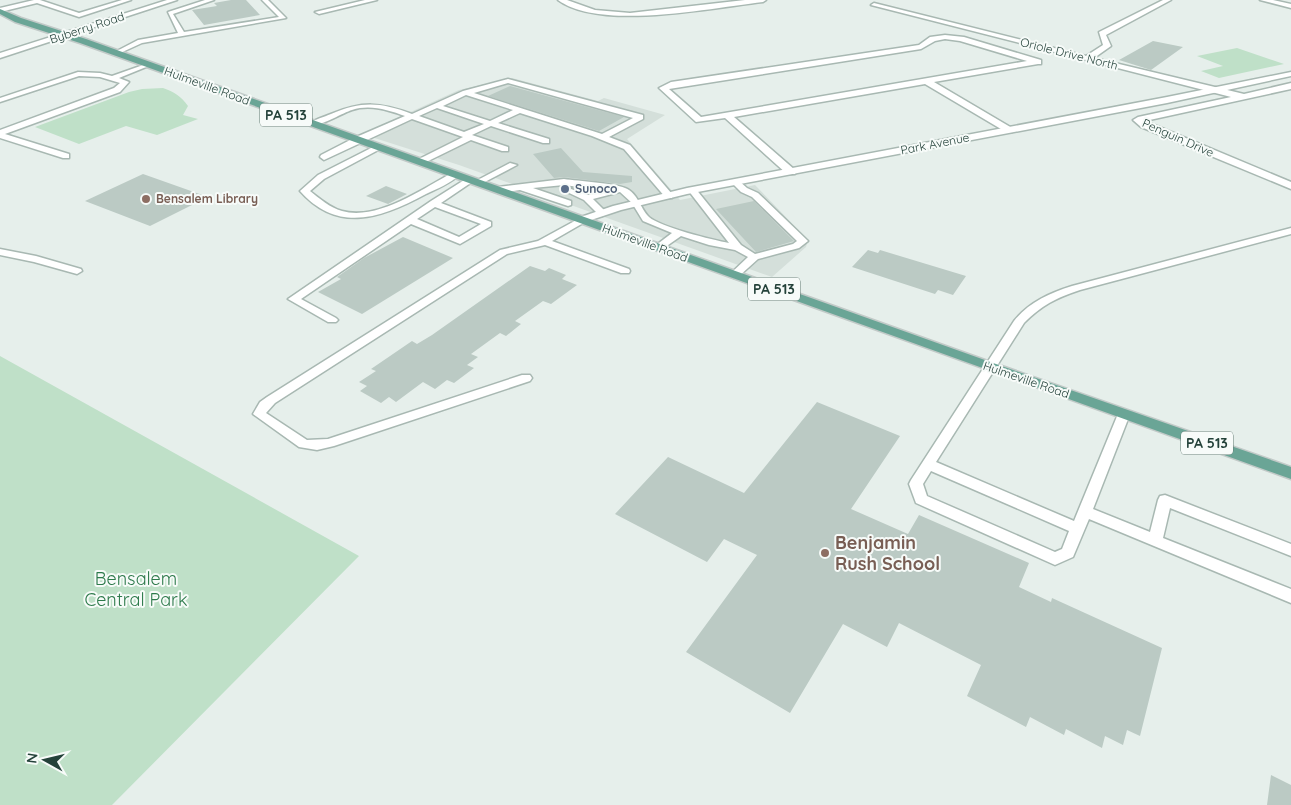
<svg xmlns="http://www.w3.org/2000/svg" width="1291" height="805" viewBox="0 0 1291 805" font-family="Quicksand,sans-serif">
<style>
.built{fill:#d4dfda}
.green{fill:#bfe0c8}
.building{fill:#bbcac4}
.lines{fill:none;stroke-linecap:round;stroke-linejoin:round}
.service-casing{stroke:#a8b8b2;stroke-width:3}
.minor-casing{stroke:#a8b8b2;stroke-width:3}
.tertiary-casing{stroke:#a8b8b2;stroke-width:3}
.primary-casing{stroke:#c2cac8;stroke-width:3}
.service{fill:#fff;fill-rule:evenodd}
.minor{fill:#fff;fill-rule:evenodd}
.tertiary{fill:#fff;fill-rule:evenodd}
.primary{fill:#6aa596;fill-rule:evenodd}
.service-dot{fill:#5c6f8a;stroke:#f7fbf9;stroke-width:2}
.education-dot{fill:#8d6e63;stroke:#f7fbf9;stroke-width:2}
.labels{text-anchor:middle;stroke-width:4;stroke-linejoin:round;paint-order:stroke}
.far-street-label{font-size:12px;fill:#24423a;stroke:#f7fbf9}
.far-service-label{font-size:12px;font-weight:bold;fill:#4e5e75;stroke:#f7fbf9;text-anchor:start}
.far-education-label{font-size:12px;font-weight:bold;fill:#785e54;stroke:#f7fbf9;text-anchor:start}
.shield{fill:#f7fbf9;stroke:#637a73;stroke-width:1}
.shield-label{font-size:14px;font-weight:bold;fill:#24423a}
.near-education-label{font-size:18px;font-weight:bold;fill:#785e54;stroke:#f7fbf9;text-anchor:start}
.near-park-label{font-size:18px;fill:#2d7a4b;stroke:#f7fbf9}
</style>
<rect width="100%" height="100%" fill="#e6efeb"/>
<path class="built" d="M512,78L598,101L604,98L665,115L627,139L680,200L755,185L808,240L806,247L772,277L459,165L362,134L459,90Z"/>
<path class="green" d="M1237,48L1284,64L1219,78L1201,71L1223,66L1197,56Z
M163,88C174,92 181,96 188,106L183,115L198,119L157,135L126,126L79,144L35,127L129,92L142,89Z
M0,356L359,556L112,805H0Z"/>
<path class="building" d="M231,0H246L260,15L204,25L192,10L217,6L214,3Z
M1153,41L1183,47L1151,70L1119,60Z
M510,86L624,117L599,131L488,96Z
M561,148L583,172L632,176V182L620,184L564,177L554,178L533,154Z
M143,174L208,197L150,226L85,201Z
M386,186L407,194L388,204L366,196Z
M754,201L794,241L756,252L716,209Z
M403,237L453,258L362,314L318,292L341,279L337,277L364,258Z
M868,250L878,253L880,250L966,276L953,295L938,290L935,294L852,267Z
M530,266L545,271L549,268L566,275L562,279L577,285L551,304L543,301L515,321L521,324L506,336L500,333L471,354L478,357L467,365L474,368L454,383L447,380L435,389L423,382L396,402L389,397L381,403L360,391L367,386L359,382L376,371L371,369L412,341L417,344L432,335Z
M817,402L900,436L851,509L908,534L919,515L1029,563L1019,587L1051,602L1052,598L1162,648L1140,736L1127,730L1123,745L1105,736L1102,748L1066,729L1064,735L1030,717L1026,727L967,696L981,665L899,623L887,647L843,624L790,713L686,652L757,555L724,539L707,562L615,514L668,457L744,493Z
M1271,775L1291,785V805H1267Z"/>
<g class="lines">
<defs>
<path id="service" d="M34,0H40L79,13L122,0H131L79,17L37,3L0,12V8Z
M205,0H214L173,14L184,32L279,17L262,0H268L286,18L142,43L118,54L113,53L138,40L178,33L168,12Z
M146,64L151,65L119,78L129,82L120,92L5,134L69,154V158H63L0,138V130L114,88L120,83L100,77L79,76L0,102V98L78,72L100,73L112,76Z
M508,79L643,115V119L609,137L630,145L672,194V198H666L624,149L592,136L520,113L498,123L549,139V143H543L491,126L472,135L508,147V151H502L471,140L420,165L416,162L417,160L463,137L412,119L324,160L320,157L321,155L354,138L405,116C388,110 370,104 352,110C342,113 317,129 309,124C315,119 324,117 331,114C362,101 380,102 412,114L463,91ZM508,83L633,118L602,134L474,93ZM466,95L513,110L490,121L443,106ZM437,108L484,124L464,132L419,116Z
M375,146L382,148L324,179L310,191C319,198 330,208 342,211C377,221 422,189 452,173L459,175C451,183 437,189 426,194C382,218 338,234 300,191L318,175Z
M510,163L517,165L479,185L472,183Z
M469,177L472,178V182L441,203L491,222V226L460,244L411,224L301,299L336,318L338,320L336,322H328L288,299L431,201ZM435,207L481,224L459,237L417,219Z
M564,179C579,181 613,183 625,188C638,193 640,208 649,217C660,227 713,240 729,243L688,190L689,188H695L741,245L755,254L793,244L797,241L752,197L741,192L731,182L738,180L747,188L758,193L808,241L799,248L758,259L738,277L734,278L729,275L748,257L735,250L709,245L681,236L661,250H655V246L672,233L643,221L632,203L620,192L593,199L607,213L602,216L599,215L584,200L567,192L571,189L588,195L609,191L564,185L533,188L571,201V205L568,206L520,190L498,193L494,190L498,187Z
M582,217L585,218V222L552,241L629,269L630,271L629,273H621L545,245L507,254L275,403L266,413L307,440L328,439L522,375H530L532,378L530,381L334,446L317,450L299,447L253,414L260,402L267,397L500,250L538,241Z
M1291,228V234L1080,290C1056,298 1042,305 1024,323L936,462L1074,521L1118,414L1124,410L1128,411L1130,414L1093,509L1150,532L1158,500L1160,496L1165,495L1291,544V556L1170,508L1163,538L1291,589V603L1089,519L1073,557L1055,565L916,503L909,484L911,480L1014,321C1029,302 1050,293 1072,286ZM931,471L1069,531L1062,549L1055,552L927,496L923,484Z
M0,249L36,256L81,269L82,271L77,274L34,262L0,255Z"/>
<path id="minor" d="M365,0H377L319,14L315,12Z
M558,0H567L595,10L630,13L745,0H766L763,2C711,8 600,31 558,0Z
M1163,0H1171L1106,35L1111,46L1094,58L1244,94L1291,83V89L1145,121L1291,182V189L1141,127L1133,120L1138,117L1231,97L871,5L874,3L1086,56L1103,45L1099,32Z
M1260,0H1273L1291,4V8Z
M945,35L964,37L1041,60V64H1038L934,82L1012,128V132H1006L925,84L734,117L795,170L796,172L795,174H787L725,118L696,122L659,88L671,82L919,45L930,37ZM945,39L960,41L1027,61L701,117L669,89L921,49L935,41Z"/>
<path id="tertiary" d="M167,0H177L0,58V53Z
M1291,72V76L1167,103L687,194L621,210L582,223L576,220L578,218L613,206L687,188L1167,97Z"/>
<path id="primary" d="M0,9L21,18L86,39L996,364L1291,467V479L80,43L15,22L0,14Z"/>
</defs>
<use href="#service" class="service-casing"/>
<use href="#minor" class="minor-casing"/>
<use href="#tertiary" class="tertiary-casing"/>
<use href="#primary" class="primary-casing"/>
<use href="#service" class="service"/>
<use href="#minor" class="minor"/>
<use href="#tertiary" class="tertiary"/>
<use href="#primary" class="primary"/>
</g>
<circle class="service-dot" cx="565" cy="189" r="5"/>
<g class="education-dot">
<circle cx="146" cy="199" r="5"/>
<circle cx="825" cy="553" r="5"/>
</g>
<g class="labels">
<g class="far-street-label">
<text transform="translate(87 28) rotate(-18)" y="4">Byberry Road</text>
<text transform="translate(1069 54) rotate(14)" y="4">Oriole Drive North</text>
<text transform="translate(207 86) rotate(20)" y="4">Hulmeville Road</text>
<text transform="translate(1178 138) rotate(24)" y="4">Penguin Drive</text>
<text transform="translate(935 144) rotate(-11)" y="4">Park Avenue</text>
<text transform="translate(645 243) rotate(20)" y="4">Hulmeville Road</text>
<text transform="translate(1026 380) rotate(19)" y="4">Hulmeville Road</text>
</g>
<g class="far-service-label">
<text x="575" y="193">Sunoco</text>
</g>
<g class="far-education-label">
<text x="156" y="203">Bensalem Library</text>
</g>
<g class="shield">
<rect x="260" y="103.5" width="52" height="23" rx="4"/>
<rect x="748" y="277.5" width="52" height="23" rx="4"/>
<rect x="1181" y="431.5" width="52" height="23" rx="4"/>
</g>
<g class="shield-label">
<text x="286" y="120">PA 513</text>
<text x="774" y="294">PA 513</text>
<text x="1207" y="448">PA 513</text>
</g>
<g class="near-education-label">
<text x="835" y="549">Benjamin<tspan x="835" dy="21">Rush School</tspan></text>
</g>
<g class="near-park-label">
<text x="136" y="585">Bensalem<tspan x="136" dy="21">Central Park</tspan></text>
</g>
</g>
<g transform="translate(45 760) rotate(278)" stroke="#f7fbf9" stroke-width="4" paint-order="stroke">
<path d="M0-4L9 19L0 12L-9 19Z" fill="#24423a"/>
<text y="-8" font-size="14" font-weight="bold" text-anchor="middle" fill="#24423a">N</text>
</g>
</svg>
